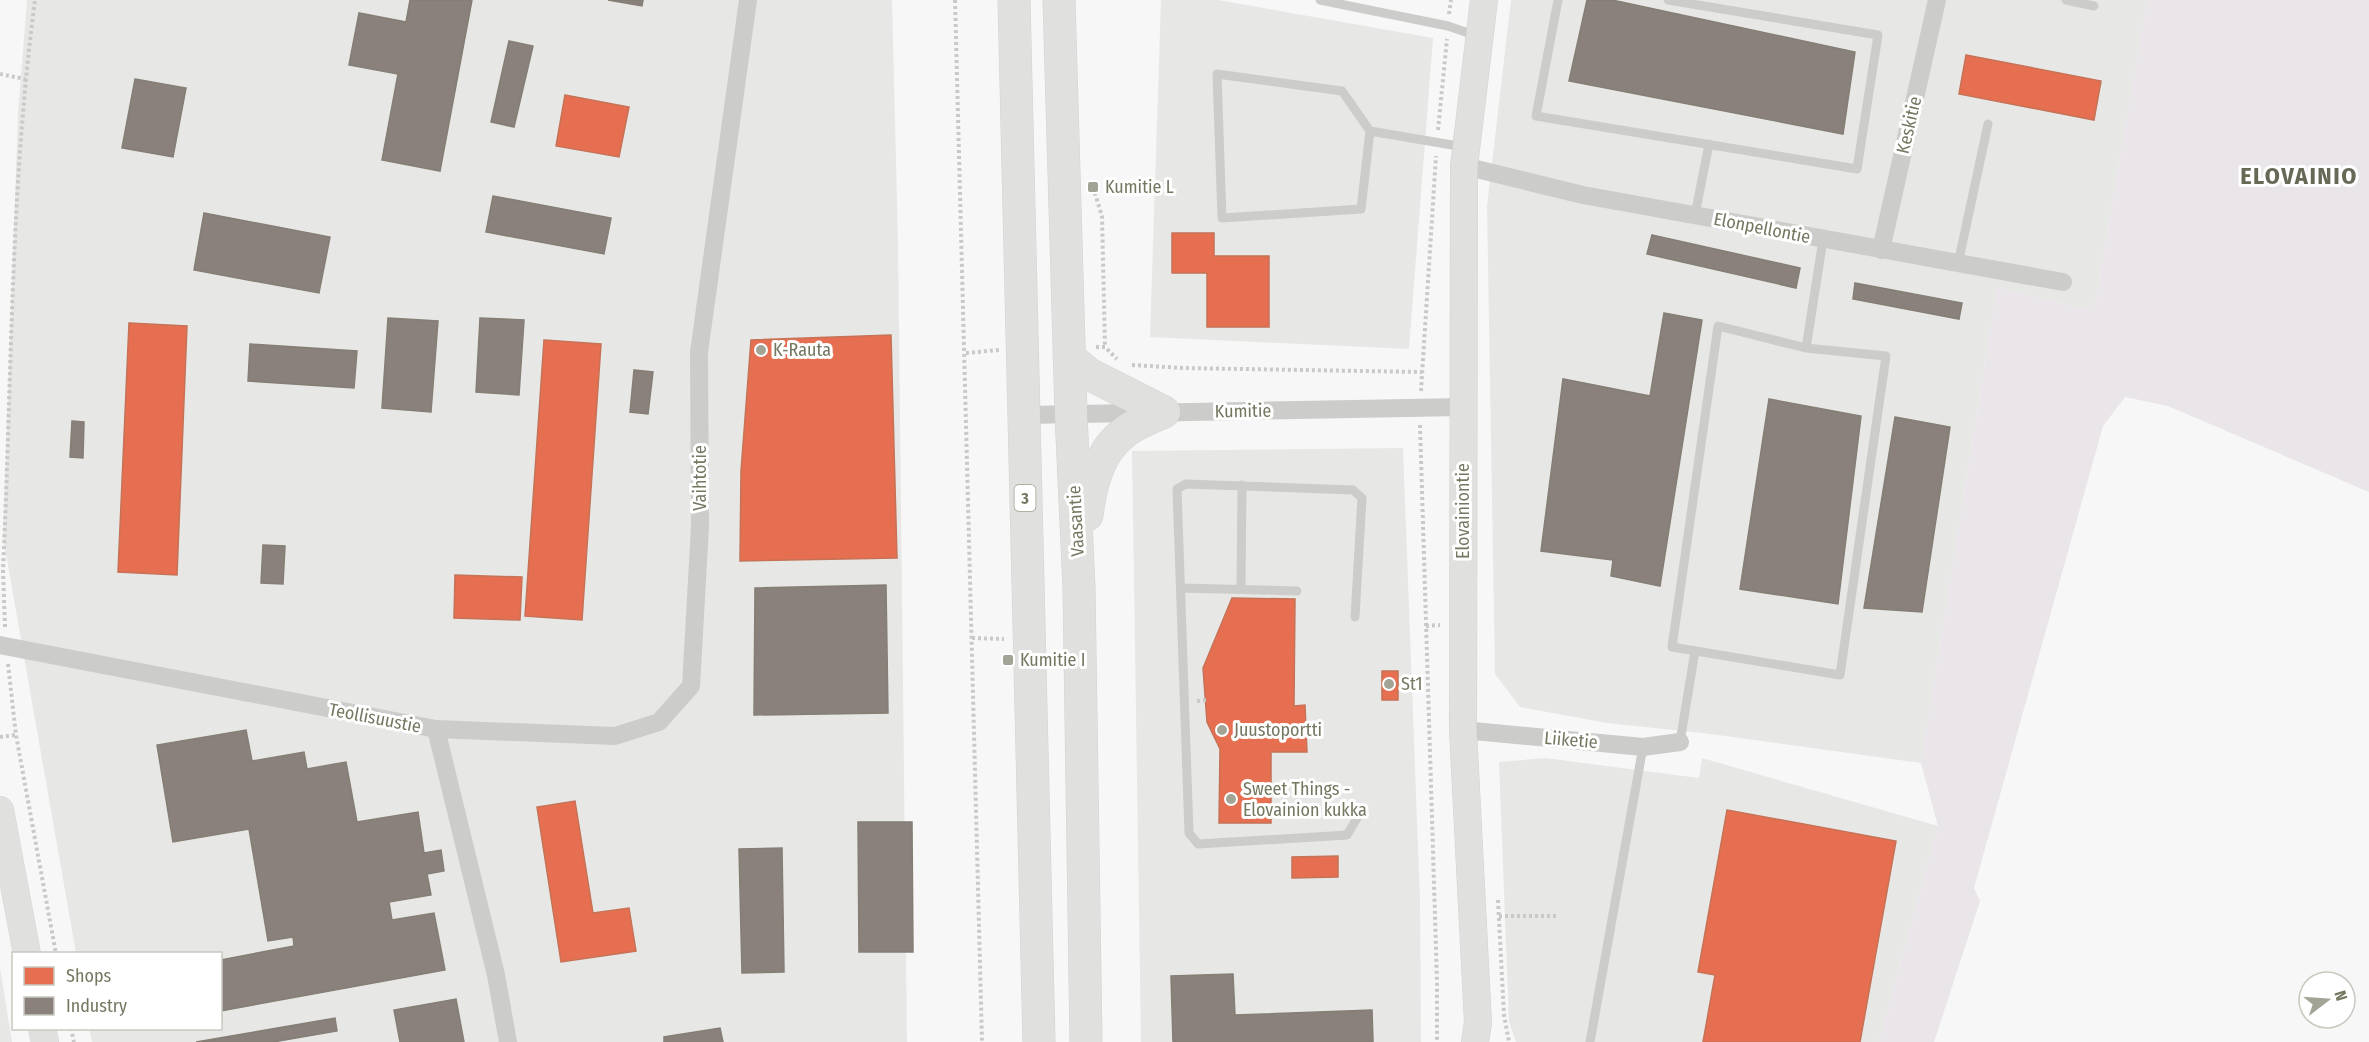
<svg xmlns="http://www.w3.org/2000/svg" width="2369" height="1042" viewBox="0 0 2369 1042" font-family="'Fira Sans Condensed',sans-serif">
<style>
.built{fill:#e7e7e6}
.green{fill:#e9e5e9}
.shops{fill:#e76f51;stroke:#c57256;stroke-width:1.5}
.industry{fill:#8a817c;stroke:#847e74;stroke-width:1.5}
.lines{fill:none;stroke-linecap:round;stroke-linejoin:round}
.secondary-casing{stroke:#d3d4d2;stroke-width:28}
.trunk-casing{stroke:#d3d3d2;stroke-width:33}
.path{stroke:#c9c9c7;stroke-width:4;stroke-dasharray:3 3;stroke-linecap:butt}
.service{stroke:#ccccca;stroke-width:9}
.minor{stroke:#ccccca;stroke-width:18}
.secondary{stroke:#e0e0de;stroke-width:27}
.trunk{stroke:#e0e0de;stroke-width:32}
.poi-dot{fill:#a2a496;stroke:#fff;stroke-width:2}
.labels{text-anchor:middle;stroke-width:6;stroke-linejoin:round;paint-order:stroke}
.shield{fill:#fff;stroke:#9ea090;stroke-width:1.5}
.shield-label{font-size:16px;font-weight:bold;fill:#757861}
.street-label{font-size:18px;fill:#757861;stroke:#fff}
.poi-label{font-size:18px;fill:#757861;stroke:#fff;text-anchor:start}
.district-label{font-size:24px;font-weight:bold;letter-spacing:1.5px;fill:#676957;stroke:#fff}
</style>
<rect width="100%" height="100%" fill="#f7f7f7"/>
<path class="built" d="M27,0H892L898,242L907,1042H92L89,1029L220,1028V954L76,953L3,537L18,114Z
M1161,0H1218L1433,38L1409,349L1150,337Z
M1511,0H2147L2094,311L1997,288L1921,763L1703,733L1607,723L1520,707L1495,674L1487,206Z
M1403,448L1420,901L1421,1042H1141L1132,451Z
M1545,758L1699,778L1702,758L1938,826L1879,1042H1516L1509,1022L1499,762Z
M0,968L12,1042H0Z"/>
<path class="green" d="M2147,0H2369V492L2168,406L2125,397L2103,426L1974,888L1980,901L1934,1042H1879L1938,826L1921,763L1997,288L2094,311Z"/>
<path class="shops" d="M1966,55L2101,81L2094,120L1959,94Z
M565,95L629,107L619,157L556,146Z
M1172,233H1214V256H1269V327H1207V273H1172Z
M129,323L187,326L177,575L118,572Z
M891,335L897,558L740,561L741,471L751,340Z
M544,340L601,344L582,620L525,616Z
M455,575L522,577L520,620L454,618Z
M1232,598L1295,599L1294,706L1305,705L1307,752H1271V823H1219L1220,749L1207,722L1203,668Z
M1382,671H1398V700H1382Z
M575,801L593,913L629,908L636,951L561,962L537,807Z
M1727,810L1896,841L1860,1042H1703L1715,975L1698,972Z
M1338,856V877L1292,878V857Z"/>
<path class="industry" d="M410,0H472L440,171L382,160L398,74L349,65L359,13L406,22Z
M608,0H643L642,6Z
M1587,0H1612L1855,52L1843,134L1569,81Z
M509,41L533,46L514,127L491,122Z
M135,79L186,88L173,157L122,148Z
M493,196L611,218L604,254L486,232Z
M204,213L330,237L319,293L194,270Z
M1652,235L1800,268L1796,288L1647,254Z
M1855,283L1962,303L1959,319L1853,299Z
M1664,313L1702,320L1660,586L1611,576L1613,560L1541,551L1563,379L1650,396Z
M388,318L438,321L431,412L382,408Z
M480,318L524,320L519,395L476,392Z
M250,344L357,351L354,388L248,381Z
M634,370L653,372L648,414L630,412Z
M1769,399L1861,416L1838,604L1740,589Z
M1895,417L1950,427L1922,612L1864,608Z
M72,421L84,422L83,458L70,457Z
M263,545L285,546L283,584L261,583Z
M886,585L888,713L754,715L755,588Z
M246,730L252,761L304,752L307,769L346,762L357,822L418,812L424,853L441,850L444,871L427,874L431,895L389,902L392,920L434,913L445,970L220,1011V960L294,946L293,937L268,941L249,829L173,842L157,745Z
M858,822H912L913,952H859Z
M782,848L784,972L742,973L739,849Z
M1233,974L1235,1015L1372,1010L1373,1042H1173L1171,976Z
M456,999L464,1042H400L394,1010Z
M335,1018L337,1031L273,1042H196Z
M720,1028L723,1042H664V1037Z"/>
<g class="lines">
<defs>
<path id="secondary" d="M0,810L27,954
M42,1028L45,1042
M1475,1042L1478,1023L1463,730L1464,166L1484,0"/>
<path id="trunk" d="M1014,0L1039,1042
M1059,0L1071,414L1079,588L1086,1042
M1069,358L1089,374L1164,412
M1087,515C1091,484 1099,451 1125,432C1136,423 1151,418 1164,412"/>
</defs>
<use href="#secondary" class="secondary-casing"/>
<use href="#trunk" class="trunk-casing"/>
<path class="path" d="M955,0L982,1042
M1449,14L1451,0
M0,74L25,79
M1438,130L1447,39
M1093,187L1102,216L1105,347
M1096,347H1105L1117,359
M966,353L999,350
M1132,365L1183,368L1422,372
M1421,391L1436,156
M1420,425L1437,982V1042
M1426,626L1440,625
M5,627L3,570C12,380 10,189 35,0
M972,638L1004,639
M8,664L16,735L56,954
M1197,701L1206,700
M0,737L16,735
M1498,900L1504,1015L1509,1042
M1499,916H1559
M71,1028L74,1042"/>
<path class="service" d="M1320,0L1448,26L1477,36
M1558,0L1536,116L1857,169L1878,35L1668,0
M2066,0L2094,6
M1370,131L1361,209L1222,218L1217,74L1342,91L1370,131L1464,147
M1695,215L1709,144
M1958,264L1988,124
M1806,348L1886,356L1840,675L1672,647L1718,326L1806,348L1823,240
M1181,588L1297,591
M1241,588L1242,485
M1355,617L1362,498L1353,490L1186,484L1177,489L1189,833L1198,844L1347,835L1360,813
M1680,742L1695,651
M1590,1042L1643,747"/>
<path class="minor" d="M1464,166L1583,195L2063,282
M1881,250L1937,0
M1023,415L1463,407
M0,645L436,729L496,975L508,1042
M436,729L615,736L659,722L691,686L700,527L699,352L748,0
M1463,730L1643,747L1680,742"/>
<use href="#secondary" class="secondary"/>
<use href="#trunk" class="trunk"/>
</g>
<g class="poi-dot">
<rect x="1087" y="181" width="12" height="12" rx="3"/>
<circle cx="761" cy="350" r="6"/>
<rect x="1002" y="654" width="12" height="12" rx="3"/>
<circle cx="1389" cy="684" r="6"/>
<circle cx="1222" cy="730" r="6"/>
<circle cx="1231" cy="799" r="6"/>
</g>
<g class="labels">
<rect class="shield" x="1014.5" y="485" width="21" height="26" rx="4.5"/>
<g class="shield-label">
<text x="1025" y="504">3</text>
</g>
<g class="street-label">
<text transform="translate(1909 125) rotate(-77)" y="6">Keskitie</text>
<text transform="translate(1762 228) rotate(11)" y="6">Elonpellontie</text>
<text transform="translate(1243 411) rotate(-1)" y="6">Kumitie</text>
<text transform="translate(700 478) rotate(-90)" y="6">Vaihtotie</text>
<text transform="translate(1463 511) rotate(-90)" y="6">Elovainiontie</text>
<text transform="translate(1076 521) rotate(-93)" y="6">Vaasantie</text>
<text transform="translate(375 718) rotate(11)" y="6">Teollisuustie</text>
<text transform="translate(1571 740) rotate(5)" y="6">Liiketie</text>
</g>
<g class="poi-label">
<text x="1105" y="193">Kumitie L</text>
<text x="773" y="356">K-Rauta</text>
<text x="1020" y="666">Kumitie I</text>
<text x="1401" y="690">St1</text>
<text x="1234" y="736">Juustoportti</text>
<text x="1243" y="795">Sweet Things -<tspan x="1243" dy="21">Elovainion kukka</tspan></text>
</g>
<g class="district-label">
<text x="2299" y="184">ELOVAINIO</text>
</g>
</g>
<rect x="12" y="952" width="210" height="78" fill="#ffffff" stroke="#c8c9c0" stroke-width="1.5"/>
<rect x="24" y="967" width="30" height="18" fill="#e76f51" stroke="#c8c9c0" stroke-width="1.5"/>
<text x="66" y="982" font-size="18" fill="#757861">Shops</text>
<rect x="24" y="997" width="30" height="18" fill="#8a817c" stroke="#c8c9c0" stroke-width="1.5"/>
<text x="66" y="1012" font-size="18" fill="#757861">Industry</text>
<g transform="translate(2327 1000) rotate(73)"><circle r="28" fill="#ffffff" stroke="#c8c9c0" stroke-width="1.5"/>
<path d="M0-4.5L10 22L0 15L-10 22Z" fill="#a2a496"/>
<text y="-9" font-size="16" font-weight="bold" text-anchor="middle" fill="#757861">N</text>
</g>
</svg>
